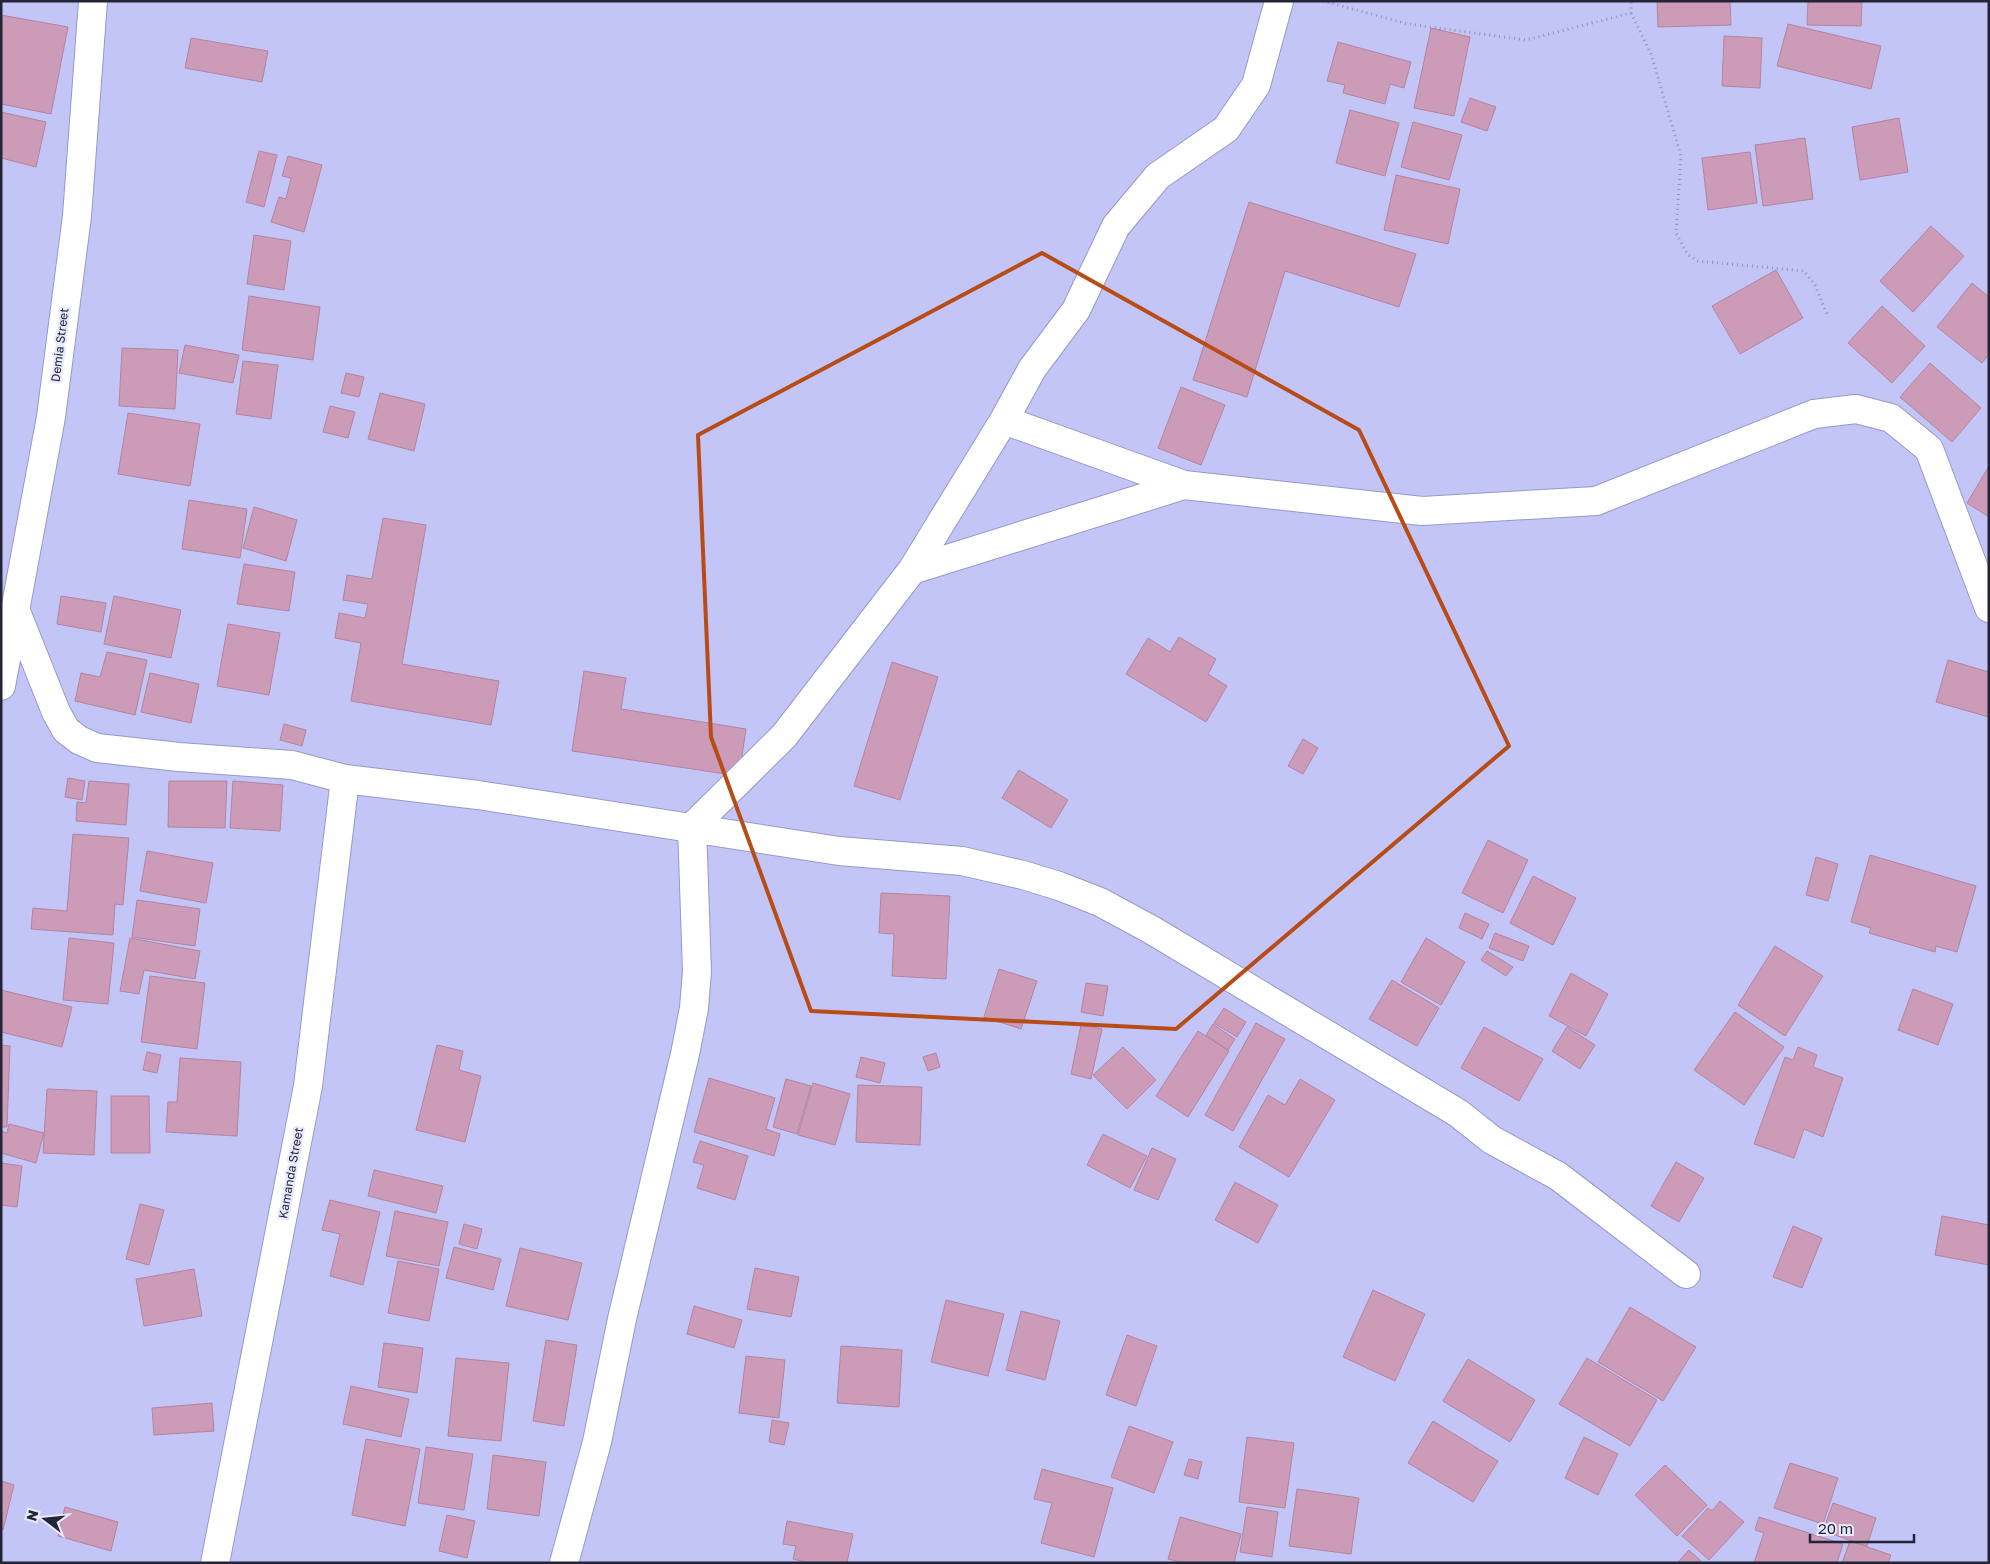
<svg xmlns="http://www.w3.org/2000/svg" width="1990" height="1564" viewBox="0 0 1990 1564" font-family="'Golos Text',sans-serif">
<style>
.building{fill:#cb9bb7;stroke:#b384a0}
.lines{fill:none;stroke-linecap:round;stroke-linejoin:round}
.minor-casing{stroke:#9799c8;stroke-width:30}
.path{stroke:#9192ba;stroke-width:3;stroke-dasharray:1 4;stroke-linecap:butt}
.minor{stroke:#fff;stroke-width:28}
.marked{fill:none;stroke:#b74c16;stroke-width:4;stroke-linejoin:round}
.labels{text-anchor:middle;stroke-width:4.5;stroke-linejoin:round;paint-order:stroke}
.street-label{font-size:12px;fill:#232436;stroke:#e8e9fe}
</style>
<rect width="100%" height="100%" fill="#c4c5f7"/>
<path class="building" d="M1657,1H1730L1731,25L1658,27Z
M1808,1H1862L1861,26L1807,25Z
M1,15L68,27L51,114L1,104Z
M1788,24L1881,46L1871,89L1777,66Z
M1431,28L1470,37L1454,116L1414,108Z
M1724,36L1762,38L1760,88L1722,86Z
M191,38L268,51L262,82L185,68Z
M1338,42L1411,62L1404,88L1390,84L1385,104L1343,93L1345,85L1327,81Z
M1470,98L1496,107L1487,131L1461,122Z
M1350,110L1399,123L1385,176L1336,163Z
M1,112L46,122L36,167L1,158Z
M1899,118L1908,172L1860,180L1852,127Z
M1413,122L1462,135L1449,180L1401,167Z
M1805,138L1813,199L1763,206L1755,145Z
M259,151L277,155L264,207L246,202Z
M1750,152L1757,203L1708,210L1702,158Z
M288,156L322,165L304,232L271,222L279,197L286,199L291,178L282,176Z
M1396,175L1460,189L1448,244L1384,230Z
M1249,202L1416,254L1399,307L1285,271L1247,397L1193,380Z
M1931,226L1964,256L1913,312L1880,281Z
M254,235L291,241L284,290L247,284Z
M1776,270L1803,318L1740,354L1712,306Z
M1972,283L1989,297V354L1982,363L1937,327Z
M249,296L320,307L313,360L242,350Z
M1882,306L1925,346L1892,383L1848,343Z
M185,345L239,355L233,383L179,373Z
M122,348L178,350L175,409L119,406Z
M243,361L278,365L271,419L236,414Z
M1930,363L1981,408L1952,442L1900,397Z
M346,373L364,377L359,397L341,393Z
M1181,387L1225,405L1201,465L1158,448Z
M380,393L425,404L414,451L368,439Z
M330,406L355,412L348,438L323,432Z
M128,413L200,424L190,486L118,474Z
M1989,466V517L1967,503Z
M189,500L247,509L240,558L182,549Z
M254,507L297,520L286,561L243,548Z
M383,518L426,525L402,664L499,681L491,725L351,701L361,643L335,638L339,613L365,618L368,604L343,600L347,575L372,579Z
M244,564L295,572L289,611L237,604Z
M61,596L106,603L101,632L57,624Z
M114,596L181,610L171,658L104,644Z
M228,624L280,633L269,695L217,686Z
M1179,637L1216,659L1208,674L1227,686L1206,722L1126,674L1148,638L1170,652Z
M107,652L147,660L135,715L75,701L81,673L100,677Z
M1948,660L1989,672V717L1936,702Z
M892,662L938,677L900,800L854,786Z
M584,671L626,678L621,709L746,729L739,776L572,751Z
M150,673L199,684L191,723L141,712Z
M284,724L306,730L302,746L280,740Z
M1303,739L1318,748L1303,774L1288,766Z
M1019,770L1068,800L1051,828L1002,798Z
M68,778L85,781L82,800L65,797Z
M89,781L129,784L126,825L76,821L77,802L86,803Z
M169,781H227L225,828L168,827Z
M233,781L283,785L280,831L230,828Z
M73,834L129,838L123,905L115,904L113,935L31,929L33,908L67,911Z
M1488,840L1528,860L1503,913L1462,893Z
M147,851L213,863L206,903L140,891Z
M1870,855L1976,886L1957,952L1936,946L1935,952L1869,933L1871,928L1851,922Z
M1816,857L1838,864L1828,901L1806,895Z
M1533,876L1576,898L1553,945L1510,923Z
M881,893L950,896L946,979L892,976L894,934L879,933Z
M137,900L200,909L195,946L132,937Z
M1465,913L1489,924L1482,939L1459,928Z
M1495,933L1529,946L1523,961L1489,948Z
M69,938L114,943L108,1004L63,1000Z
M130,938L200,951L195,979L144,970L139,994L120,991Z
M1426,938L1465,962L1441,1005L1401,982Z
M1775,946L1823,976L1785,1036L1738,1005Z
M1487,951L1513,967L1506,976L1481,960Z
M999,969L1037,981L1021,1029L984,1017Z
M1571,973L1608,994L1586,1036L1549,1016Z
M150,976L205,983L197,1049L141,1042Z
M1392,980L1439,1008L1417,1046L1369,1019Z
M1086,983L1108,986L1103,1016L1081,1012Z
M1913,989L1953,1004L1938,1045L1898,1030Z
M1,990L72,1007L62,1047L1,1032Z
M1224,1008L1246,1022L1237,1037L1214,1023Z
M1735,1012L1784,1047L1744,1105L1694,1070Z
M1256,1023L1285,1039L1233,1131L1205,1115Z
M1213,1024L1235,1039L1228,1050L1206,1035Z
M1081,1025L1102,1029L1091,1079L1071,1074Z
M1484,1027L1543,1059L1519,1101L1461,1068Z
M1567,1027L1595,1045L1580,1069L1552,1051Z
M1198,1031L1229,1051L1188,1117L1156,1096Z
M1,1045L10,1046L7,1127H1Z
M437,1045L463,1051L459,1070L481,1076L465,1142L416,1130Z
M1123,1047L1156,1080L1127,1109L1093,1075Z
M1798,1047L1817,1055L1813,1067L1843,1078L1823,1137L1804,1129L1794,1158L1754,1144L1785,1057L1793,1060Z
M147,1052L161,1055L157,1073L143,1070Z
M936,1053L940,1067L928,1071L923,1057Z
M861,1057L885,1063L880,1083L856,1077Z
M180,1058L241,1062L237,1136L166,1132L168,1102H177Z
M709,1078L775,1098L766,1129L780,1134L774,1156L694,1132Z
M786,1079L811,1086L797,1134L773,1127Z
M1300,1079L1335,1100L1289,1177L1239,1147L1268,1095L1285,1105Z
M813,1083L850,1094L835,1145L798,1135Z
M858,1085L922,1087L920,1145L856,1142Z
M47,1089L97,1091L94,1155L43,1153Z
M111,1096H149L150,1153H111Z
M9,1124L44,1133L36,1163L1,1153V1131L7,1133Z
M1103,1134L1147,1156L1130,1188L1087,1165Z
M700,1141L748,1156L735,1200L697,1188L704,1165L693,1162Z
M1152,1148L1176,1159L1158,1200L1134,1190Z
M1676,1162L1704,1178L1679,1222L1651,1206Z
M1,1163L22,1166L17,1207L1,1205Z
M374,1170L443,1186L436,1213L368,1196Z
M1235,1182L1278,1205L1258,1243L1215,1220Z
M330,1200L380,1212L363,1285L330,1276L340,1234L322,1230Z
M140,1204L164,1210L149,1265L126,1259Z
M395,1211L448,1222L439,1266L386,1256Z
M1942,1216L1989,1225V1265L1935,1255Z
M464,1224L482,1229L477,1249L459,1244Z
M1793,1226L1822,1238L1802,1288L1773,1277Z
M454,1247L501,1259L493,1290L446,1278Z
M520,1248L582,1263L568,1320L506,1306Z
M398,1261L439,1269L429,1321L388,1313Z
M755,1268L799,1277L791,1317L747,1309Z
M194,1269L202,1316L144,1326L136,1279Z
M1373,1290L1425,1314L1395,1381L1343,1357Z
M946,1300L1004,1314L988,1376L931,1362Z
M694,1306L742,1320L734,1348L687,1334Z
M1630,1307L1696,1347L1663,1401L1598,1362Z
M1021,1311L1060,1321L1045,1380L1006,1370Z
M1127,1335L1157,1346L1136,1406L1106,1395Z
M546,1340L577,1345L564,1426L533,1421Z
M384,1343L423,1348L417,1393L378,1387Z
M841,1346L902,1350L899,1407L837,1403Z
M746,1356L785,1360L779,1418L739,1413Z
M456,1358L509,1363L501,1441L448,1436Z
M1587,1358L1657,1400L1630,1446L1559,1404Z
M1468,1359L1535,1400L1510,1442L1443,1401Z
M351,1386L409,1399L401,1437L343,1424Z
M212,1403L214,1431L154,1435L152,1408Z
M772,1420L789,1423L784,1445L769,1442Z
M1433,1421L1498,1461L1473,1502L1408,1463Z
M1129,1426L1173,1442L1154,1493L1111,1477Z
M1247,1437L1294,1443L1285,1508L1239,1502Z
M1584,1437L1618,1454L1598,1495L1565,1478Z
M366,1439L420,1449L405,1526L352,1515Z
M426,1447L473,1454L464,1510L418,1503Z
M493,1455L546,1462L539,1516L487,1509Z
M1189,1459L1202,1462L1198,1479L1184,1475Z
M1790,1463L1838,1478L1823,1524L1774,1508Z
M1665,1465L1707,1505L1677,1536L1635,1495Z
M1042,1469L1113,1488L1094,1557L1041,1543L1052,1503L1034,1499Z
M1,1481L14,1485L3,1530L1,1529Z
M1297,1489L1359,1498L1351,1554L1289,1546Z
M1720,1501L1744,1522L1709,1560L1682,1536L1708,1508L1712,1511Z
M1833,1503L1876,1518L1867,1546L1823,1531Z
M65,1507L118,1522L111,1551L58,1536Z
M1247,1507L1278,1512L1272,1557L1240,1552Z
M447,1515L475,1521L467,1558L439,1551Z
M1180,1517L1241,1534L1234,1563H1183L1168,1559Z
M1759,1517L1843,1544L1837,1563H1754L1764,1533L1755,1530Z
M787,1521L853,1534L847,1563H810L793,1559L796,1546L783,1544Z
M1850,1541L1891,1555L1888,1563H1842Z
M1689,1550L1703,1563H1677Z"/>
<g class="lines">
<defs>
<path id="minor" d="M1004,420L1184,485L1422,511L1596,501L1814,414L1856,409L1891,418L1929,449L1989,608
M912,570L1184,485
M15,609L56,712L66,730L79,740L97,748L179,757L292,765L345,779L478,795L839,851L962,861L1023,875L1059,886L1100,902L1150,929L1458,1113L1492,1140L1558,1176L1686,1274
M1,686L51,417L77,216L93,1
M215,1563L308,1086L345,779
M564,1563L597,1442L622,1319L685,1054L694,1008L697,971L692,827L784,736L912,570L1004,420L1032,369L1076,310L1116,226L1158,176L1226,129L1256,85L1279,1"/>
</defs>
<use href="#minor" class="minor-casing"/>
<path class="path" d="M1323,1L1408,24L1526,40L1631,13V1
M1631,13L1651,54L1681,156L1676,233L1688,255L1698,261L1804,271L1815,285L1827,314"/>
<use href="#minor" class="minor"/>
</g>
<path class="marked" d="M1042,253L1359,430L1509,746L1176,1029L811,1011L711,737L698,435Z"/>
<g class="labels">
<g class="street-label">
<text transform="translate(60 345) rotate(-83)" y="4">Demia Street</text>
<text transform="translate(291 1173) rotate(-80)" y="4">Kamanda Street</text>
</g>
</g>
<rect width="1990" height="1564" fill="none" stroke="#232436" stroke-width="5"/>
<g transform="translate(45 1519) rotate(286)" stroke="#e8e9fe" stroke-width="4" paint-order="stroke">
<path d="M0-4L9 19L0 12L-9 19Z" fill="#232436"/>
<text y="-8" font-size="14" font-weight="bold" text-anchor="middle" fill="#232436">N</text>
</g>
<path d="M1810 1534v8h104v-8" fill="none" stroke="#232436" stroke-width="2.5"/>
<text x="1818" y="1534" font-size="15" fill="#232436" stroke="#e8e9fe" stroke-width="4" paint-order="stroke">20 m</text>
</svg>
